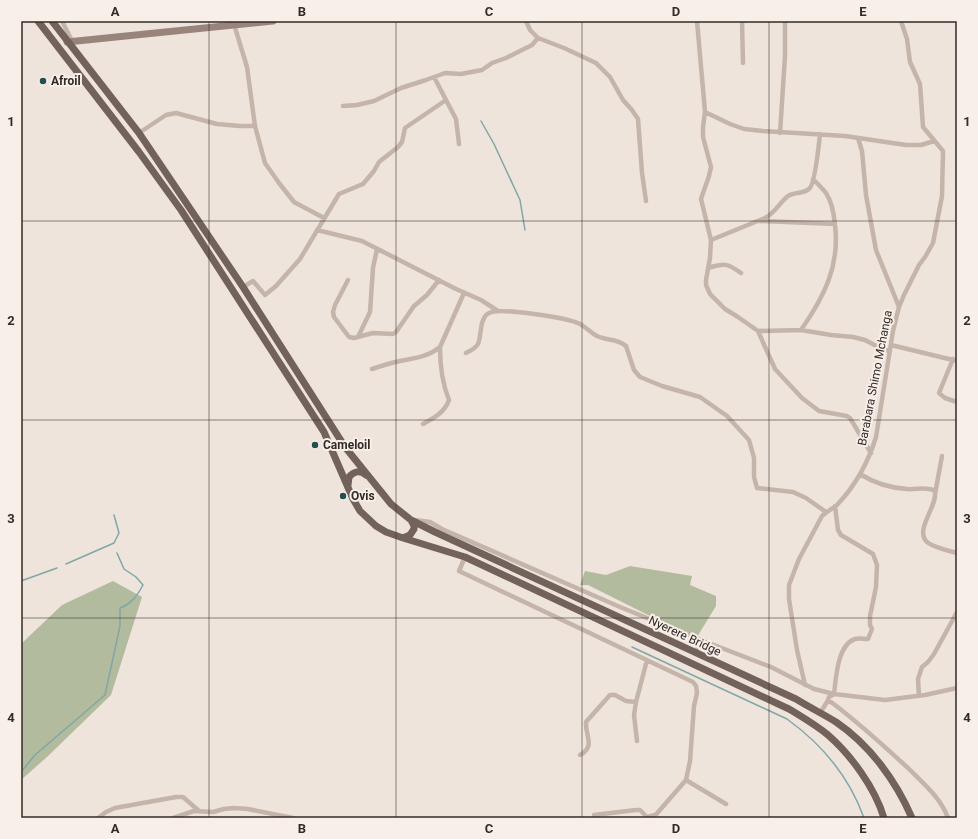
<svg xmlns="http://www.w3.org/2000/svg" width="978" height="839" viewBox="0 0 978 839" font-family="Roboto,sans-serif">
<style>
.green{fill:#b3bb9e}
.lines{fill:none;stroke-linecap:round;stroke-linejoin:round}
.stream{stroke:#7fa7a6;stroke-width:1.5}
.street{stroke:#c5b4aa;stroke-width:4.5}
.secondary{stroke:#98847b;stroke-width:7}
.primary{stroke:#73625b;stroke-width:7}
.grid{fill:none;stroke:#332b28;stroke-width:1;stroke-opacity:0.55}
.poi-dot{fill:#234f4f;stroke:#f7efe8;stroke-width:1.5}
.labels{text-anchor:middle;stroke-width:4;stroke-linejoin:round;paint-order:stroke}
.poi-label{font-size:12px;font-weight:bold;fill:#332b28;stroke:#f7efe8;text-anchor:start}
.street-label{font-size:12px;fill:#332b28;stroke:#f7efe8}
.neatline{fill:none;stroke:#332b28;stroke-width:1.5}
.grid-label{font-size:13px;text-anchor:middle;font-weight:bold;fill:#332b28}
</style>
<rect width="100%" height="100%" fill="#eee4dc"/>
<path class="green" d="M630,566L692,576L690,585L716,596V606L697,637L690,636L588,585H580L585,571L606,575Z
M113,581L142,597L111,695L47,757L21,780V644L62,605Z"/>
<g class="lines">
<path class="stream" d="M481,121L494,144L520,200L525,230
M66,564L114,543L119,533L114,515
M21,581L57,568
M632,647L787,719C823,745 849,776 864,818
M21,772L35,755L105,695L120,626V608C131,604 137,596 143,585L136,577L124,569L117,553"/>
<path class="street" d="M62,21L72,41
M233,21L247,67L255,126L265,163L279,183L294,202L324,218
M526,21L530,30L538,38L564,48L596,63L610,77L623,100L632,110L638,119L642,173L646,201
M697,21L705,112L703,127V137L711,167L709,176L701,199L711,240L710,258L706,280V285L710,294L725,309L738,317L758,331L801,330L831,335L853,337L865,340L882,349L890,351
M742,21L743,63
M434,77L456,119L459,144
M343,106L357,105L374,101L401,88L426,80L445,73L461,74L482,70L492,63L506,58L532,45L538,38
M705,112L730,124L744,129L763,131L845,136L906,145H921L934,141
M139,133L166,115L176,113L217,124L240,126H255
M780,133L785,56V21
M858,138L862,151L866,195L876,250L899,307
M759,221L835,224
M317,230L362,241L456,289L481,300L498,311
M711,240L765,218C776,212 779,203 788,196C794,192 803,194 809,189C815,185 819,143 820,134
M708,268C725,263 727,263 741,273
M348,280L335,305L333,312L334,317L349,337L354,338L373,333L393,334L396,332L414,306L427,295L439,280
M243,287L253,281L265,295L276,286L300,259L339,194L363,184L374,171L379,162L398,147L402,142L405,128L446,100
M801,330C824,297 840,266 835,225C834,214 832,202 826,193C822,188 817,183 813,179
M758,331L775,369L802,398L819,411L847,416L850,418L871,453
M358,337L370,312L373,268L377,249
M891,345L957,361
M466,353C470,351 476,348 478,344C482,335 479,318 489,313C499,307 569,318 580,324C586,327 591,333 597,336C607,341 617,338 626,346L634,370L640,377L662,386L700,397L727,416L749,440L754,458V477L757,488L793,492L806,498L826,512
M953,359L939,393L945,398L957,402
M372,369C381,366 391,363 400,361C415,358 428,357 440,347L464,293
M423,424C434,418 445,412 449,400C442,383 440,366 440,347
M860,474C874,483 891,488 907,489C916,490 927,486 935,491C938,506 914,530 927,542C933,547 949,551 957,553
M935,494L942,456
M415,520L430,522L442,529L620,607L701,640L771,667L814,689L834,694L885,700L925,695L957,688
M465,557L459,571L693,682L696,686L697,693L694,706L690,761L686,780L653,818
M695,653L701,640
M805,685L797,650L789,599V585L799,559L822,516C826,512 832,509 837,505C855,486 868,463 876,437L893,331L899,307L904,295L919,265L925,257L933,243L942,196L943,151L923,127L920,84L910,62L907,39L901,21
M919,696L918,679L922,667L928,662L934,654L957,612
M827,702L829,697L834,694C836,679 837,645 855,639C859,638 863,639 868,639L872,629L870,625V616L876,587L877,565L873,554L841,535L838,530L835,506
M820,713L827,702H831C858,722 883,745 908,768C923,783 941,798 948,818
M637,741L634,715L636,702L647,660
M580,755C596,746 585,736 586,722L610,695H615L626,701L636,702
M686,780L726,804
M594,815L636,810H640L647,817L655,815
M98,818L106,812L115,808L176,797H183L199,811
M173,818L194,811L213,812L224,809L234,808L248,809L293,818"/>
<path class="secondary" d="M67,42L273,21"/>
<path class="primary" d="M38,21L139,152L181,210L324,432L353,499L360,511L376,526L386,532L403,538L410,535L414,529V526L411,520L391,504L345,447L243,287L139,133L52,21
M348,485L349,477C354,471 360,470 366,475
M411,520L435,532L796,699C809,707 823,714 836,722C870,745 896,781 912,818
M403,538L465,557L789,709C802,717 816,725 828,735C851,755 875,788 884,818"/>
</g>
<path class="grid" d="M209,21V818M396,21V818M582,21V818M769,21V818M21,221H957M21,420H957M21,618H957"/>
<g class="poi-dot">
<circle cx="43" cy="81" r="4"/>
<circle cx="315" cy="445" r="4"/>
<circle cx="343" cy="496" r="4"/>
</g>
<g class="labels">
<g class="poi-label">
<text x="51" y="85">Afroil</text>
<text x="323" y="449">Cameloil</text>
<text x="351" y="500">Ovis</text>
</g>
<g class="street-label">
<text transform="translate(875 378) rotate(-79)" y="4">Barabara Shimo Mchanga</text>
<text transform="translate(685 636) rotate(25)" y="4">Nyerere Bridge</text>
</g>
</g>
<rect width="978" height="839" fill="none" stroke="#f7efe8" stroke-width="44"/>
<rect x="22" y="22" width="934" height="795" class="neatline"/>
<g class="grid-label">
<text x="115" y="16">A</text>
<text x="302" y="16">B</text>
<text x="489" y="16">C</text>
<text x="676" y="16">D</text>
<text x="863" y="16">E</text>
<text x="11" y="126">1</text>
<text x="967" y="126">1</text>
<text x="11" y="325">2</text>
<text x="967" y="325">2</text>
<text x="11" y="523">3</text>
<text x="967" y="523">3</text>
<text x="11" y="722">4</text>
<text x="967" y="722">4</text>
<text x="115" y="833">A</text>
<text x="302" y="833">B</text>
<text x="489" y="833">C</text>
<text x="676" y="833">D</text>
<text x="863" y="833">E</text>
</g>
</svg>
